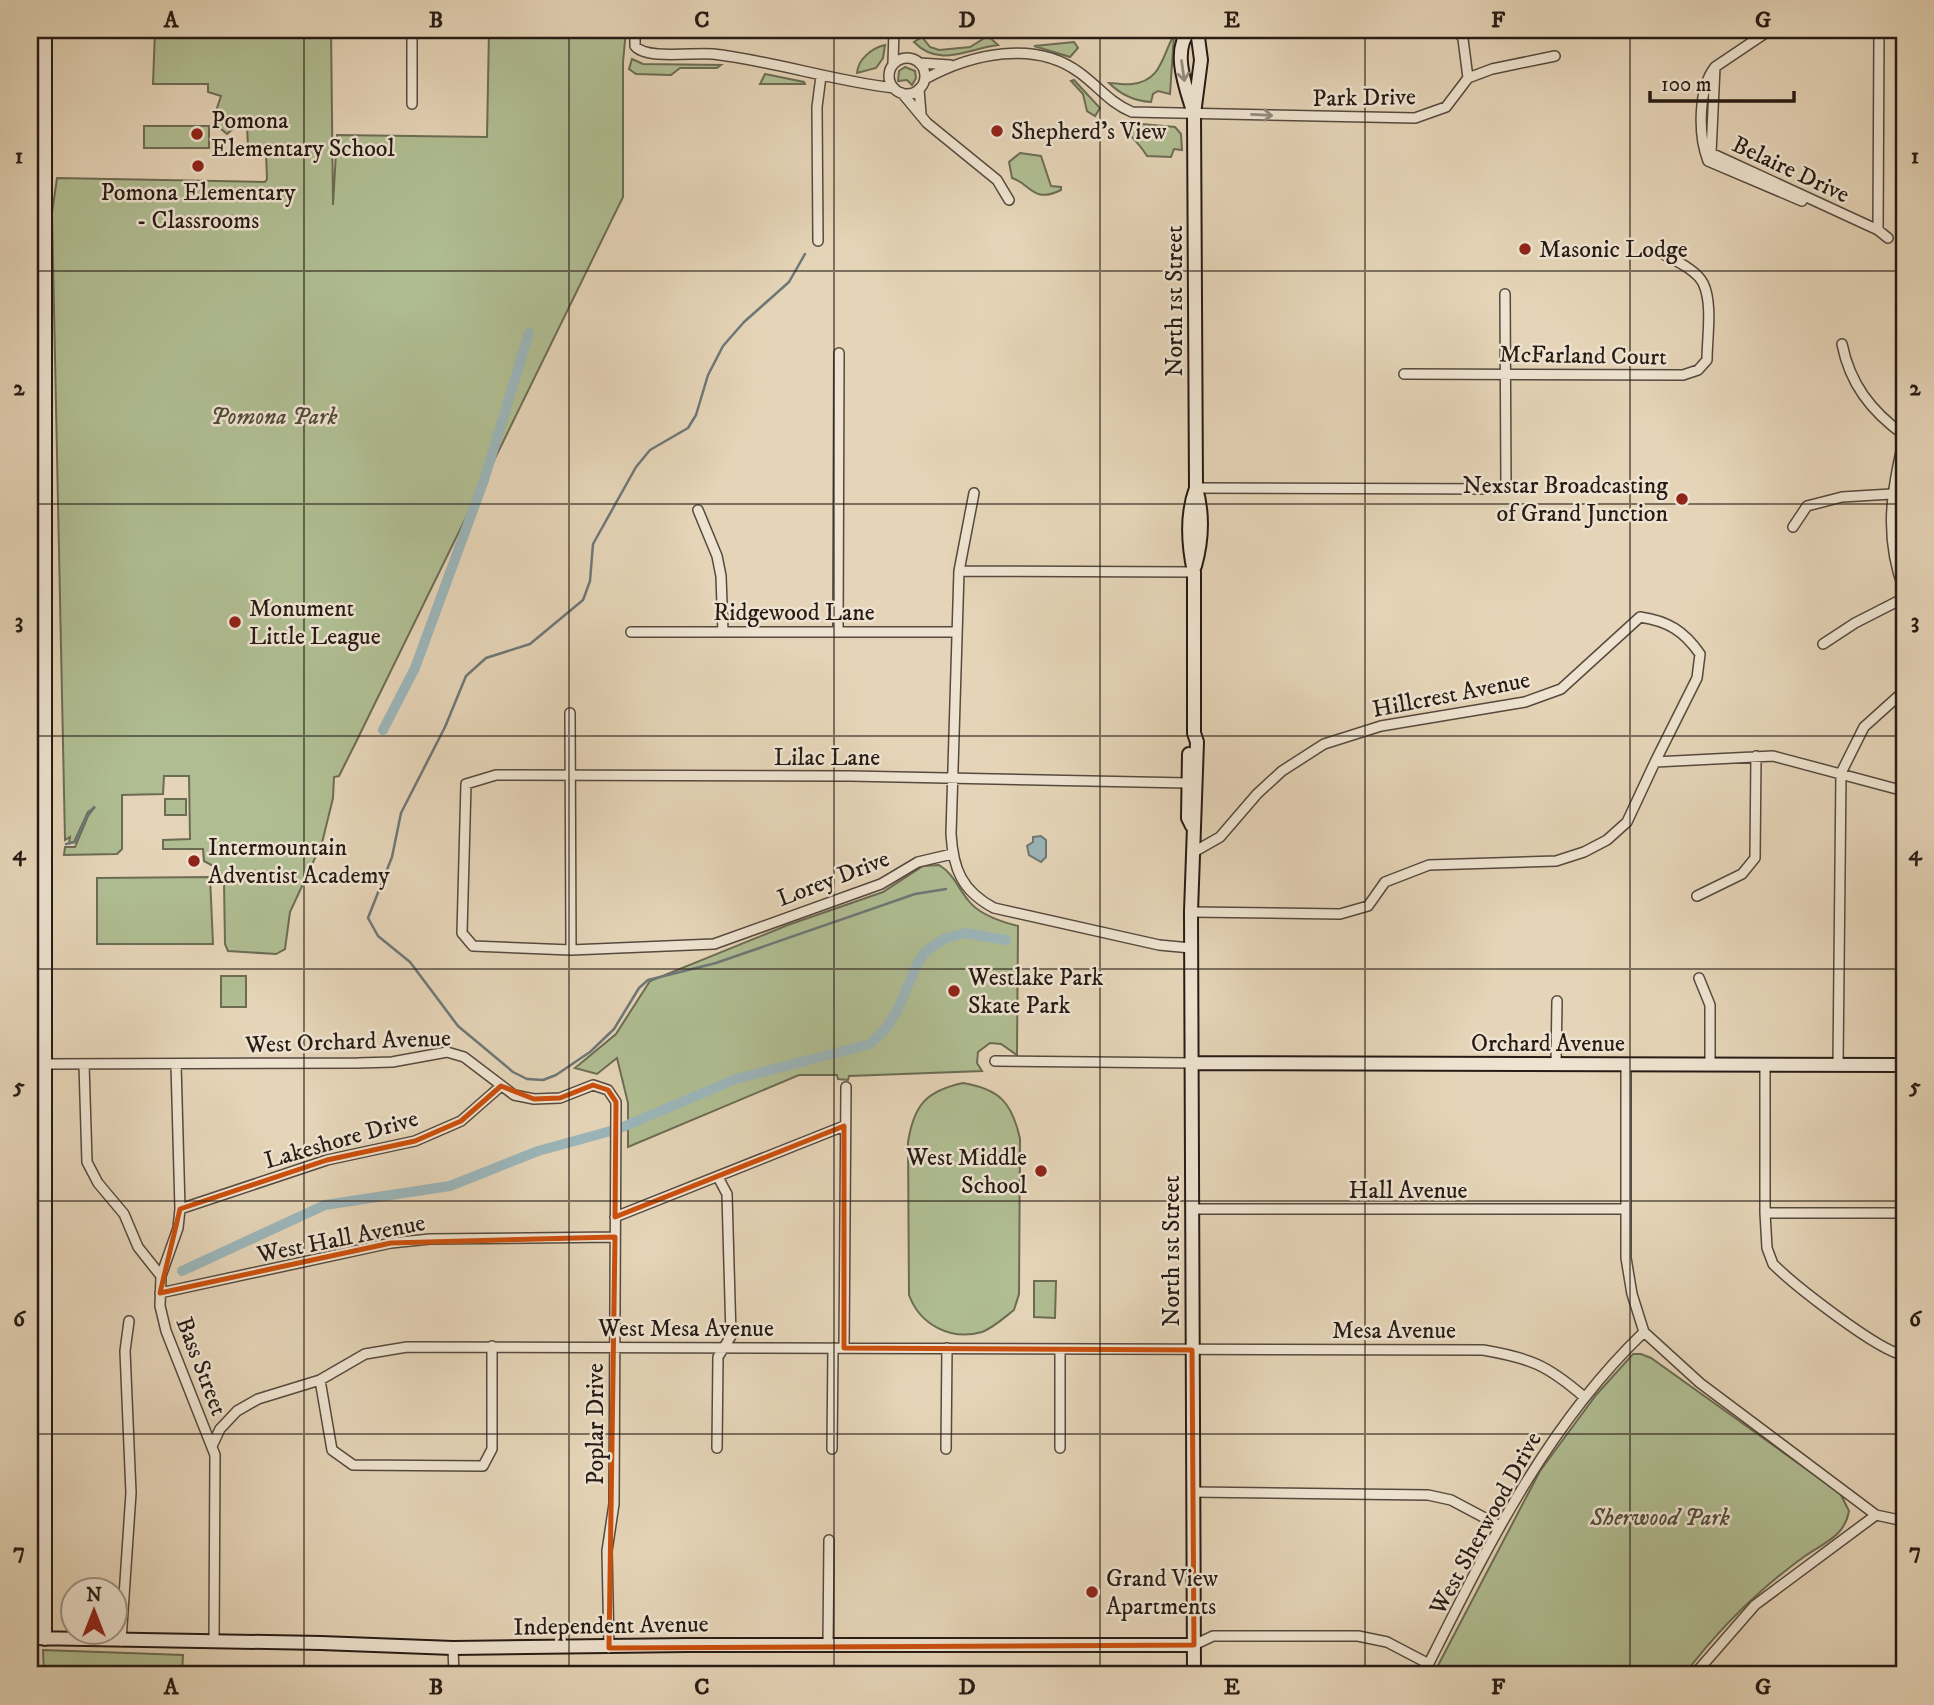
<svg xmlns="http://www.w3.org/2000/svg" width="1934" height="1705" viewBox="0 0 1934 1705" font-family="'IM FELL DW Pica',serif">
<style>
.green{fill:#b0bd92;stroke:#6c6c54;stroke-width:2}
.water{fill:#9bb5b9;stroke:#6d7777;stroke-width:2}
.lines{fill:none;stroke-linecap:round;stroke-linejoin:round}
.stream{stroke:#6d7777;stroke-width:2.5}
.canal{stroke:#9bb5b9;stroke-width:10}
.street-casing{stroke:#56493e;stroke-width:12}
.secondary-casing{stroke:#271b15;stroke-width:16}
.street{stroke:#eee3d0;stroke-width:9}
.secondary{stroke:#eee3d0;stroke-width:12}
.oneway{stroke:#94897c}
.marked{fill:none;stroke:#cb500d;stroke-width:5;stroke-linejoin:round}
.grid{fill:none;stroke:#271b15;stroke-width:2;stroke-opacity:0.55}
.poi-dot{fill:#8f2418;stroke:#eee3d0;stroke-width:2.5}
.labels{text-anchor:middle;stroke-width:5;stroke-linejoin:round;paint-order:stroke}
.street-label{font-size:24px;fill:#271b15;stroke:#eee3d0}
.poi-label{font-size:24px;fill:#271b15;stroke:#eee3d0;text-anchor:start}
.park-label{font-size:24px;font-style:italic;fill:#504c3a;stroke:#eee3d0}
.neatline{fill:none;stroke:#271b15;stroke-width:2.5}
.grid-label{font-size:23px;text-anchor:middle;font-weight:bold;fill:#271b15}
</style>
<rect width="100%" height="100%" fill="#e5d4b7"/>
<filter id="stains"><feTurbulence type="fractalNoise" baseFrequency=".00286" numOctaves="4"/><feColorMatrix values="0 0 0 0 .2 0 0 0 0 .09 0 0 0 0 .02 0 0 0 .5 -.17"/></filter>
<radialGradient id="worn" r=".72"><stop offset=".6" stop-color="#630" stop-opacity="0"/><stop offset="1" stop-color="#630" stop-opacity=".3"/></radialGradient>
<path class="green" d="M155,30H331L333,205L337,135L487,137L489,30H626L623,62V197L356,742L339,776L334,777L333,798L322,843L290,912L285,949L276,954L228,951L225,944L224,882L219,869L204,861L203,849H163V840L190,839L189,776H164L163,794L122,795V849L117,854L64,855L65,847H75L88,816L95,807L88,812L74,842L69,843L70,837L65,840L52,213L57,178L265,182L267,179L266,152H255L253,146H248L247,126L235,127L227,134L215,124L214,117L221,96L208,92V84H153Z
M1174,35L1170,94L1158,91L1153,94L1151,102C1134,101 1121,95 1109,83C1117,83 1124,85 1132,84C1162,81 1162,55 1174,35Z
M988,36L998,45C967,49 939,68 914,42L922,37L930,47L939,50L970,47Z
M1074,42L1078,48L1070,57L1034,46Z
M885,45L883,58L876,68L857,73C858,59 872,48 885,45Z
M632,59L643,64L721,65L717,68H680L671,75L636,74L629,69Z
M905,67L915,71L916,78L912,85L907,80L898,81L899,71Z
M765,74L804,82L805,84H760Z
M1074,80L1100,108L1095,116L1087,111L1083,94L1071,81Z
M1130,123L1175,127L1181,134L1182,150L1174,149L1171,157L1147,156C1140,144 1131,137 1123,127Z
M144,126H209V148H144Z
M1020,153L1041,156L1051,186L1061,187V190C1033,204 1031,184 1012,178L1009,162Z
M165,799H186V815H165Z
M939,865C953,873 958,888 968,900C978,914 1002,922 1018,926L1017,1055L1001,1044L990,1043L978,1052L977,1063L982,1071L849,1076L848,1080L838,1079L837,1075H799L628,1147V1103L617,1058L597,1074L575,1068L616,1034L650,981L788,925L883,892L923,866Z
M210,877L213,944H97V878Z
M221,976H246V1007H221Z
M963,1083C999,1089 1012,1102 1020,1139L1019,1294L1014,1310C1005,1317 993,1328 982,1332C951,1341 920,1325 909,1295L908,1142C914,1105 926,1091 963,1083Z
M1034,1281H1056L1055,1318L1034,1317Z
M1633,1354H1641L1651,1358L1840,1493L1849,1511C1845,1536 1824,1543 1805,1556C1759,1589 1718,1630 1684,1675H1433L1540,1471L1596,1395Z
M43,1650L183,1655L182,1675H44Z"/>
<path class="water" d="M1033,837L1041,836L1046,840V857L1041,862L1029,855L1027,846L1033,842Z"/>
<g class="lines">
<path class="stream" d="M805,254L789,282L744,322L723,346L708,375L696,415L688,428L650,450L636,467L593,544L590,581L583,600L530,644L486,658L466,676L445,727L401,813L392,857L368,918L378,936L410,962L458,1026L513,1072L527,1079L543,1080L556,1075L590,1052L614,1029L639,988L648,980L716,963L915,894L946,889
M66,844L75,842L87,816L94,807"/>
<path class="canal" d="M383,730L415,668L484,480L529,333
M182,1271L325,1205L450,1186L538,1151L618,1129L736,1079L870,1044L887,1027L897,1011L918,962L926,951L944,939L965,933L1006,940"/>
<defs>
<path id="street" d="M412,30V104
M635,30V46C646,60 695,52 713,54C774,61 833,81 894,88
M1770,30L1715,67L1711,153L1878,230L1888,238
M889 76a18 18 0 1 1 36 0a18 18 0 1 1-36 0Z
M919,63L950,65
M893,64L894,30
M1715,67C1698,89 1698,135 1708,161L1802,201
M1468,78L1492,69L1555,56
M925,79C971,54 1035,39 1080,73C1099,87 1110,103 1132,112L1415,118L1446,107L1468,78L1463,39L1458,30
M919,89L921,114
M902,93L927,123L997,180L1009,200
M1878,230L1879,30
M30,231H46
M818,241L817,107L821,76
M30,243H46
M1842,344C1850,384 1871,411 1904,435
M1404,374L1683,375L1698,370L1707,360C1707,338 1713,303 1703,283C1695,268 1671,259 1658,251
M1904,439C1891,492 1884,537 1904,590
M1196,488L1506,489L1505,294
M974,493L959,571L951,834C953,869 962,891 994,908L1159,945L1191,948
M698,510L717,556L721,576L723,632
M1793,527L1807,506L1842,497L1891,494
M959,571L1194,572
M838,631L839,353
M631,632H956
M1823,644L1855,623L1904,598
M570,713L571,950
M1192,853L1220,837L1257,794L1282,771L1324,744L1381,726L1525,702L1561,689L1640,617C1668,621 1684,631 1700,654L1697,678L1655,762
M952,854L918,862L881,884L714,944L571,950L473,946L462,933L466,784L496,775L850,776L1188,783
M30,874L45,873
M1697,896L1742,874L1755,858L1756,756
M1191,912L1340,914L1368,906L1385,882L1429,865L1556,861L1584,852L1607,840L1627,822L1655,762L1773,756L1904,791
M1699,978L1710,1005V1065
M995,1061L1191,1063
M46,1064L358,1063L392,1062L447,1052L464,1057L514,1095L534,1099L560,1098L593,1085L608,1090L616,1102L614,1504L607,1551L609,1648
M84,1064L87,1162L98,1183L124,1214L138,1247L161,1276
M176,1064L180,1209L178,1228L161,1276L160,1306L166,1331L215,1455L214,1642
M1556,1064L1557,1001
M1626,1064V1258L1632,1294L1644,1332
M1765,1065V1213L1767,1248L1773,1264C1793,1284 1879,1352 1904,1355
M1838,1065L1841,773L1864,727L1904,691
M180,1209L327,1160L415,1141L461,1121L501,1086
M1192,1209H1625
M1765,1213H1904
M615,1217L844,1126
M160,1293L391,1243L430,1239L615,1237
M1644,1332L1700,1383L1876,1515L1904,1521
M844,1348L846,1087
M1060,1349V1448
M320,1380L332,1450L353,1465L483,1466L492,1449V1346
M212,1446L220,1429L237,1411L258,1399L320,1380L365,1354L407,1347L1483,1350C1530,1358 1547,1365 1583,1396
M717,1448L718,1357L731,1336L727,1194L718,1177
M832,1449L833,1348
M946,1449L947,1348
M1193,1492L1428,1495L1451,1500L1500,1526
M121,1641L131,1493L125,1351L129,1321
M828,1644L829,1540
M1194,1645L1213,1636H1358L1387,1642L1429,1664
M453,1648L454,1675
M1423,1675C1485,1552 1544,1428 1644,1332
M1694,1675L1755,1605L1876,1515
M1889,1675L1904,1674"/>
<path id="secondary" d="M1190,30C1171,50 1186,88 1193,111
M1195,566C1202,541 1203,513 1196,488L1194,114L1201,60L1197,30
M1189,754L1188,818L1192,826
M1191,1063L1904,1065
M30,1638L321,1643L453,1648L687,1645H1194
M45,1639V30
M1194,1675L1191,912L1197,742L1194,733V572C1188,544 1186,515 1196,488"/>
</defs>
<use href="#street" class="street-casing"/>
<use href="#secondary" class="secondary-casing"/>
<use href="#street" class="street"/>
<use href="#secondary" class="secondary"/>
</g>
<defs><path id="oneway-shaft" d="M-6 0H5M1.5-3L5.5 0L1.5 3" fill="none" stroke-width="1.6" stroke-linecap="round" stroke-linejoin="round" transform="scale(1.75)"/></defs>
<g class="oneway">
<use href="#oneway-shaft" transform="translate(1183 71) rotate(82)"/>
<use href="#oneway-shaft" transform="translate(1262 115) rotate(3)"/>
</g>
<path class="marked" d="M593,1085L608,1090L616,1102L615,1217L844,1126V1348L1192,1350L1194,1645L609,1648L615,1237L391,1243L160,1293L180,1209L327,1160L415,1141L461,1121L501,1086L534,1099L560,1098Z"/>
<path class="grid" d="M304,30V1675M569,30V1675M834,30V1675M1100,30V1675M1365,30V1675M1630,30V1675M30,271H1904M30,504H1904M30,736H1904M30,969H1904M30,1201H1904M30,1434H1904"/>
<g class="poi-dot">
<circle cx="997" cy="131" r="7"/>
<circle cx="197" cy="134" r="7"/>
<circle cx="198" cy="166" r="7"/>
<circle cx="1525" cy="249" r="7"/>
<circle cx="1682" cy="499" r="7"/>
<circle cx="235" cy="622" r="7"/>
<circle cx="194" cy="861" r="7"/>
<circle cx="954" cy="991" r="7"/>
<circle cx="1041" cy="1171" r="7"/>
<circle cx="1092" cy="1592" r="7"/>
</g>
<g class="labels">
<g class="street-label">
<text transform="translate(1364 97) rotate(-1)" y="8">Park Drive</text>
<text transform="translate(1791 169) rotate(25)" y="8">Belaire Drive</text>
<text transform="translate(1174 301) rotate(-90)" y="8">North 1st Street</text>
<text transform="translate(1583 355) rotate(1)" y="8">McFarland Court</text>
<text x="794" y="620">Ridgewood Lane</text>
<text transform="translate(1451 694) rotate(-11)" y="8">Hillcrest Avenue</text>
<text x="827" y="765">Lilac Lane</text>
<text transform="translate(833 878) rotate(-21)" y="8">Lorey Drive</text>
<text transform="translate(348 1041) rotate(-2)" y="8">West Orchard Avenue</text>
<text x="1548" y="1051">Orchard Avenue</text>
<text transform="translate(341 1139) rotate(-16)" y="8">Lakeshore Drive</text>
<text x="1408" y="1198">Hall Avenue</text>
<text transform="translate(341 1238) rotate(-11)" y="8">West Hall Avenue</text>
<text transform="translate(1171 1251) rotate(-90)" y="8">North 1st Street</text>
<text x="686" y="1336">West Mesa Avenue</text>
<text x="1394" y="1338">Mesa Avenue</text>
<text transform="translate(202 1366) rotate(69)" y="8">Bass Street</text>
<text transform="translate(595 1424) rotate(-90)" y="8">Poplar Drive</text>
<text transform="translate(1485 1523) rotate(-61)" y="8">West Sherwood Drive</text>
<text transform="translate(611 1625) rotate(-1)" y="8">Independent Avenue</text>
</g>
<g class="poi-label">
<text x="211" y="128">Pomona<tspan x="211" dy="28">Elementary School</tspan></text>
<text x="1011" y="139">Shepherd's View</text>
<text x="198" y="200" text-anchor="middle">Pomona Elementary<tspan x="198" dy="28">- Classrooms</tspan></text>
<text x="1539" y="257">Masonic Lodge</text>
<text x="1668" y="493" text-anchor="end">Nexstar Broadcasting<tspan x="1668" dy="28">of Grand Junction</tspan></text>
<text x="249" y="616">Monument<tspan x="249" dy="28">Little League</tspan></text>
<text x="208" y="855">Intermountain<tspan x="208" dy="28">Adventist Academy</tspan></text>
<text x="968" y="985">Westlake Park<tspan x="968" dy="28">Skate Park</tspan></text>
<text x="1027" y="1165" text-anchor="end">West Middle<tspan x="1027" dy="28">School</tspan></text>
<text x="1106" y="1586">Grand View<tspan x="1106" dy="28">Apartments</tspan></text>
</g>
<g class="park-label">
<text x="274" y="424">Pomona Park</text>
<text x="1660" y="1525">Sherwood Park</text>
</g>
</g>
<rect width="1934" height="1705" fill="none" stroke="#e5d4b7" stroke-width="77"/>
<g transform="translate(94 1611)"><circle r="33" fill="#eee3d0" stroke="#9e9385" stroke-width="2"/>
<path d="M0-5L12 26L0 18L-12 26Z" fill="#8f2418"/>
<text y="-10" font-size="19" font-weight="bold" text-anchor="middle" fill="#271b15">N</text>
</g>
<path d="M1650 91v10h144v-10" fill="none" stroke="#271b15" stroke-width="3.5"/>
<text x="1661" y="91" font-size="21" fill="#271b15" stroke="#eee3d0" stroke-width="5" paint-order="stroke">100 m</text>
<rect x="38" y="38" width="1858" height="1628" class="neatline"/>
<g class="grid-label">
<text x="171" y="27">A</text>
<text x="436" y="27">B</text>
<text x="702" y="27">C</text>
<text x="967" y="27">D</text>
<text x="1232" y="27">E</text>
<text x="1498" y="27">F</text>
<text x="1763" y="27">G</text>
<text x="19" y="163">1</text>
<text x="1915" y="163">1</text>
<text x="19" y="395">2</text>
<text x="1915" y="395">2</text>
<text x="19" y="628">3</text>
<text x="1915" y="628">3</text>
<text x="19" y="860">4</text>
<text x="1915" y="860">4</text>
<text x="19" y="1093">5</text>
<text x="1915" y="1093">5</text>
<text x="19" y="1326">6</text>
<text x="1915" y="1326">6</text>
<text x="19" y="1558">7</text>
<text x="1915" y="1558">7</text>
<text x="171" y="1694">A</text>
<text x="436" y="1694">B</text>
<text x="702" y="1694">C</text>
<text x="967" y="1694">D</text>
<text x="1232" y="1694">E</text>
<text x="1498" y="1694">F</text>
<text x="1763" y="1694">G</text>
</g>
<rect width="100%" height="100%" filter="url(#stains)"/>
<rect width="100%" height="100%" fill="url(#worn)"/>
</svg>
